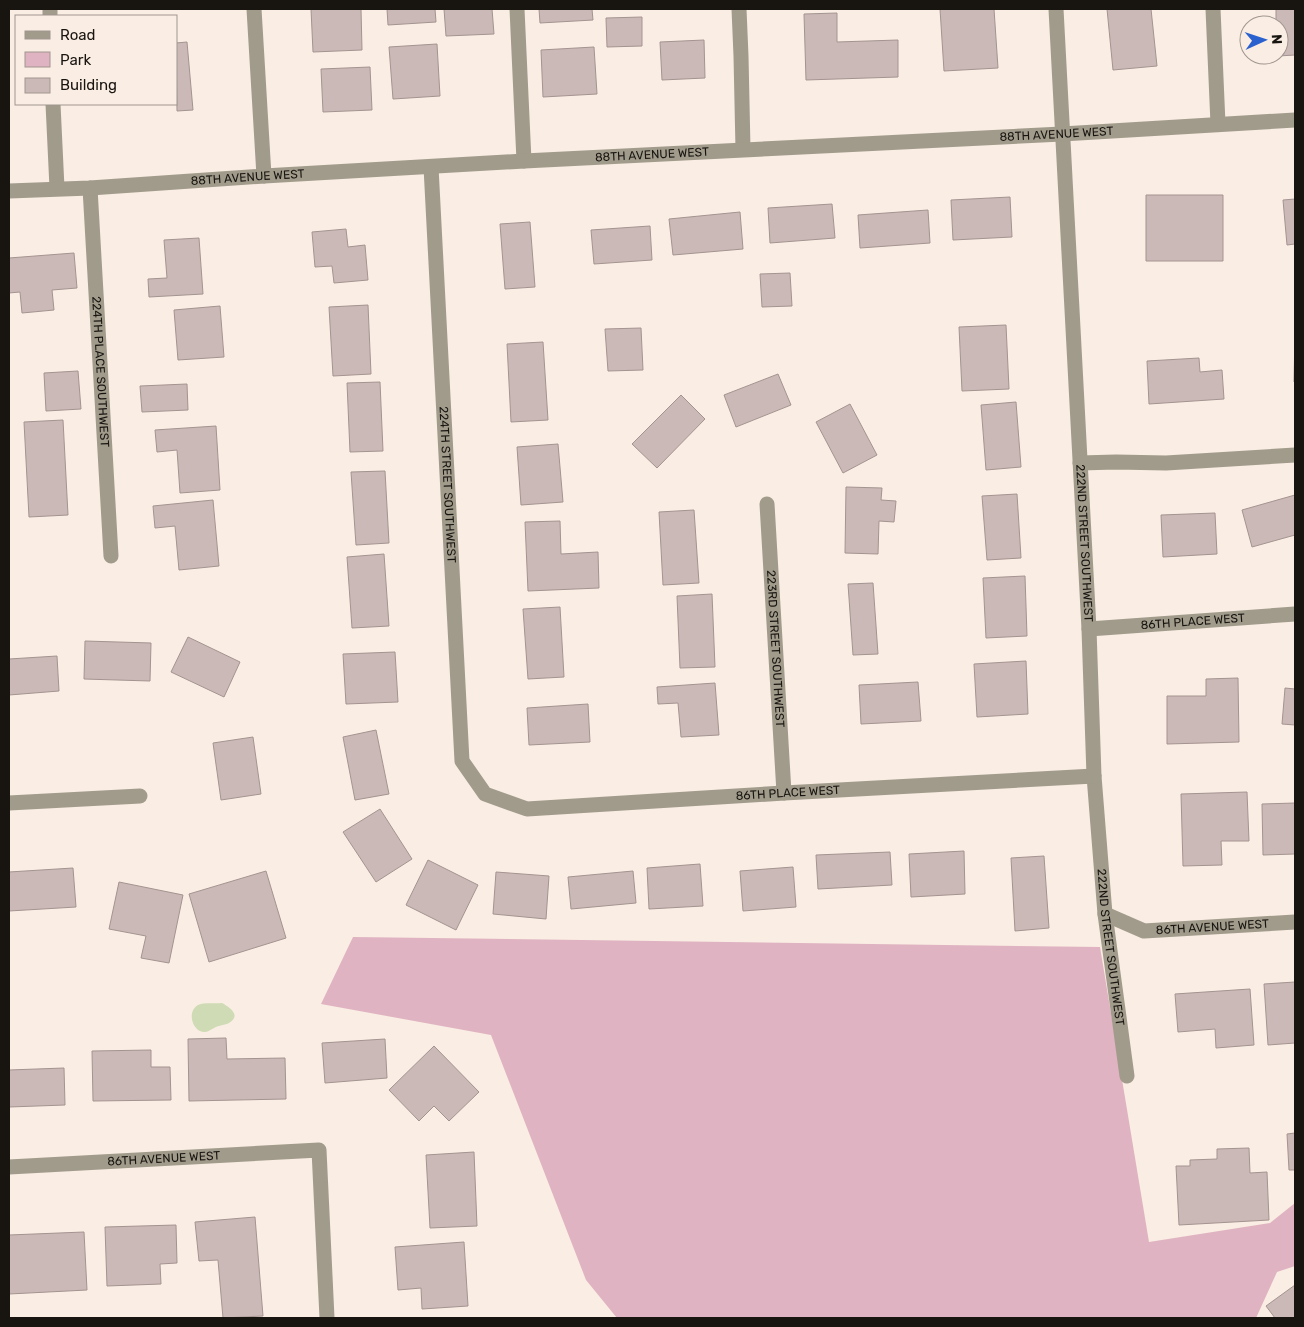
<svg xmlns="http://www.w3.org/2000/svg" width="1304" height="1327" viewBox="0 0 1304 1327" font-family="Rubik,sans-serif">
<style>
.green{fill:#dfb3c1}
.water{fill:#cedbb4}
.building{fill:#cbb9b7;stroke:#a49491}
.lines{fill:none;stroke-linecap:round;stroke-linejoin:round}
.minor{stroke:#a19b8b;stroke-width:15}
.labels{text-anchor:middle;stroke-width:5;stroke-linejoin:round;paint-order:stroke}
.street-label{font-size:12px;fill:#181410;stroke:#faede3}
</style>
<rect width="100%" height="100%" fill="#faede3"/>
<path class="green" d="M353,937L1100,947L1149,1242L1270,1223L1295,1203V1266L1277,1272L1256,1318H617L586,1280L491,1035L321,1004Z"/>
<path class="water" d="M222,1003C229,1007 242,1015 229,1023C225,1025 219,1025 214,1028C210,1030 206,1034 200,1031C191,1026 188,1011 198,1005C205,1002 215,1004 222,1003Z"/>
<path class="building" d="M311,9H361L362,50L313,52Z
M387,9H435L436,22L388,25Z
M444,9H492L494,34L446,36Z
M539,9H592L593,20L540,23Z
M940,9H994L998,68L944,71Z
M1107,9H1151L1157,66L1113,70Z
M1276,9H1295V55L1278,56L1279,55V25H1276Z
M837,13V42L898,40V77L806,80L804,14Z
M642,17V46L607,47L606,18Z
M704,40L705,78L662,80L660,42Z
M187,42L193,110L177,111L176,43Z
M437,44L440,96L393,99L389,47Z
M594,47L597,94L543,97L541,50Z
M370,67L372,110L323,112L321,69Z
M1146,195H1223V261H1146Z
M1010,197L1012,237L953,240L951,200Z
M1295,199V244L1287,245L1283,200Z
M832,204L835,238L770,243L768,208Z
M928,210L930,243L860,248L858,215Z
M740,212L743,249L673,255L669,219Z
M530,222L535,287L505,289L500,224Z
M650,226L652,260L594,264L591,230Z
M346,229L348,247L365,245L368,280L334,283L332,266L315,267L312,232Z
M199,238L203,294L149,297L148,279L167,278L164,240Z
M74,253L77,288L52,290L54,310L22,313L20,292L9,293V258Z
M790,273L792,306L762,307L760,274Z
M368,305L371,374L333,376L329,307Z
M220,306L224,357L178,360L174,310Z
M1006,325L1009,389L962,391L959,327Z
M641,328L643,370L608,371L605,329Z
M1295,333V382H1294Z
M543,342L548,420L511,422L507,344Z
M1199,358L1200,372L1222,370L1224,399L1149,404L1147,361Z
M78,371L81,409L46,411L44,373Z
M778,374L791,405L736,427L724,395Z
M380,382L383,451L350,452L347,383Z
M187,384L188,410L142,412L140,386Z
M681,395L705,419L657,468L632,444Z
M1016,402L1021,467L986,470L981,405Z
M850,404L877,455L843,473L816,422Z
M63,420L68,515L29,517L24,422Z
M216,426L220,490L180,493L177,450L157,452L155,430Z
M558,444L563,502L521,505L517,447Z
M385,471L389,543L356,545L351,472Z
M846,487L882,488L881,500L896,501L894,522L879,521L878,554L845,553Z
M1017,494L1021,558L987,560L982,496Z
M1295,495V535L1252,547L1242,510Z
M213,500L219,566L179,570L175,526L155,528L153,506Z
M694,510L699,583L663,585L659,512Z
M1215,513L1217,554L1163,557L1161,515Z
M560,521L561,554L598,552L599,588L528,591L525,522Z
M384,554L389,626L352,628L347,557Z
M1025,576L1027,636L986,638L983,578Z
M873,583L878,654L853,655L848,584Z
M712,594L715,667L680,668L677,596Z
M560,607L564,677L528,679L523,609Z
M188,637L240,662L224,697L171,672Z
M85,641L151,643L150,681L84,679Z
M395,652L398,702L346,704L343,654Z
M57,656L59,691L9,695V659Z
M1026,661L1028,714L977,717L974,664Z
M1238,678L1239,742L1167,744V696H1206V679Z
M918,682L921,721L861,724L859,685Z
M715,683L719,735L681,737L678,703L658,704L657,687Z
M1285,688L1295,689V725L1282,724Z
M588,704L590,742L529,745L527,708Z
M376,730L389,794L355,800L343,737Z
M253,737L261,794L221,800L213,743Z
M1247,792L1249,841H1221L1222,865L1183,866L1181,794Z
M1295,803V854L1263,855L1262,804Z
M380,809L412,859L376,882L343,832Z
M964,851L965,894L911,897L909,854Z
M890,852L892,885L818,889L816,855Z
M1044,856L1049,928L1015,931L1011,858Z
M428,860L478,885L456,930L406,905Z
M700,864L703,906L649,909L647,868Z
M793,867L796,907L743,911L740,871Z
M73,868L76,907L9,911V872Z
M266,871L286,938L209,962L189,894Z
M633,871L636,903L571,909L568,877Z
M496,872L549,876L546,919L493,914Z
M119,882L183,895L169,963L141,958L146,936L109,929Z
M1295,982V1043L1268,1045L1264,984Z
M1250,989L1254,1045L1216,1048L1215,1029L1178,1032L1175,994Z
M226,1038L227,1059L285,1058L286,1099L189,1101L188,1039Z
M385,1039L387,1078L325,1083L322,1043Z
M434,1046L479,1092L449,1121L434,1106L419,1121L389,1090Z
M151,1050V1067H170L171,1100L93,1101L92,1051Z
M64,1068L65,1105L9,1107V1070Z
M1295,1133V1170H1289L1287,1134Z
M1249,1148L1250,1173L1267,1172L1269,1220L1179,1225L1176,1166H1190V1160L1217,1159V1149Z
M474,1152L477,1226L430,1228L426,1155Z
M255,1217L263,1316L223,1318L218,1260L199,1261L195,1222Z
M176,1225L177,1263L160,1264L161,1284L107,1286L105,1227Z
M84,1232L87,1290L9,1294V1235Z
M464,1242L468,1306L422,1309L421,1288L398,1290L395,1247Z
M1295,1285V1318H1275L1266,1306Z"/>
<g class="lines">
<g class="minor">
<path d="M50,9V16"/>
<path d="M254,9L264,176"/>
<path d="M517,9L524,161"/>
<path d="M739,9L741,56L743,149"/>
<path id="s1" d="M1056,9L1089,629L1094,776L1105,914L1127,1076"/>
<path d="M1213,9L1218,124"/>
<path d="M53,104L57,188"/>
<path id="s2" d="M431,167L462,761L485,794L527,809L784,793L1094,776"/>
<path id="s3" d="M90,188L111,556"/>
<path id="s4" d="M9,191L90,188L264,176L524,161L1062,134L1295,120"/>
<path d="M1080,463L1116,462L1166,463L1295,455"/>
<path id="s5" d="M767,504L784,793"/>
<path id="s6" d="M1089,629L1295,614"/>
<path d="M9,803L140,796"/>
<path id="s7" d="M1105,914L1144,931L1295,922"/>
<path id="s8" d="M9,1167L319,1150L327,1318"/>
</g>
</g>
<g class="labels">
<g class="street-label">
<text dy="4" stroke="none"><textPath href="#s4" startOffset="1049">88TH AVENUE WEST</textPath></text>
<text dy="4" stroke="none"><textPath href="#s4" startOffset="644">88TH AVENUE WEST</textPath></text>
<text dy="4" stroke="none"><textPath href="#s4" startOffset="239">88TH AVENUE WEST</textPath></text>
<text dy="4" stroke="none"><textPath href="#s3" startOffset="184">224TH PLACE SOUTHWEST</textPath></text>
<text dy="4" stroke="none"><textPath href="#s2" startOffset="318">224TH STREET SOUTHWEST</textPath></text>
<text dy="4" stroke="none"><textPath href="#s1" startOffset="535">222ND STREET SOUTHWEST</textPath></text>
<text dy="4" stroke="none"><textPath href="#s6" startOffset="104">86TH PLACE WEST</textPath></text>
<text dy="4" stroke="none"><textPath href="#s5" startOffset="145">223RD STREET SOUTHWEST</textPath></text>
<text dy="4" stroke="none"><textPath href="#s2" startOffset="941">86TH PLACE WEST</textPath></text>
<text dy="4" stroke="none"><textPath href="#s7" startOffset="111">86TH AVENUE WEST</textPath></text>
<text dy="4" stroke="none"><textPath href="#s1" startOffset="940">222ND STREET SOUTHWEST</textPath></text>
<text dy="4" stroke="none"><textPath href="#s8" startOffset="155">86TH AVENUE WEST</textPath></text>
</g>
</g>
<rect width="1304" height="1327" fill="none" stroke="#181410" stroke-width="20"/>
<rect x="15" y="15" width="162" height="90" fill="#faede3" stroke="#a0968f"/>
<rect x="25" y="31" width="25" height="8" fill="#a19b8b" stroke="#a0968f"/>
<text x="60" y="40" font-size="15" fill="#181410">Road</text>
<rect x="25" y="52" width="25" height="15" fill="#dfb3c1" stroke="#a0968f"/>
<text x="60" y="65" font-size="15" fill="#181410">Park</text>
<rect x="25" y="78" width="25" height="15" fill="#cbb9b7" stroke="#a0968f"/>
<text x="60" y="90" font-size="15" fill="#181410">Building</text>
<g transform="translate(1264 40) rotate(87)"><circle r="24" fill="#faede3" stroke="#a0968f"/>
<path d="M0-4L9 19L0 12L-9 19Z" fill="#2a61cf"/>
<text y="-8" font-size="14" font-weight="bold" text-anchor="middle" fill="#181410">N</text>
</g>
</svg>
